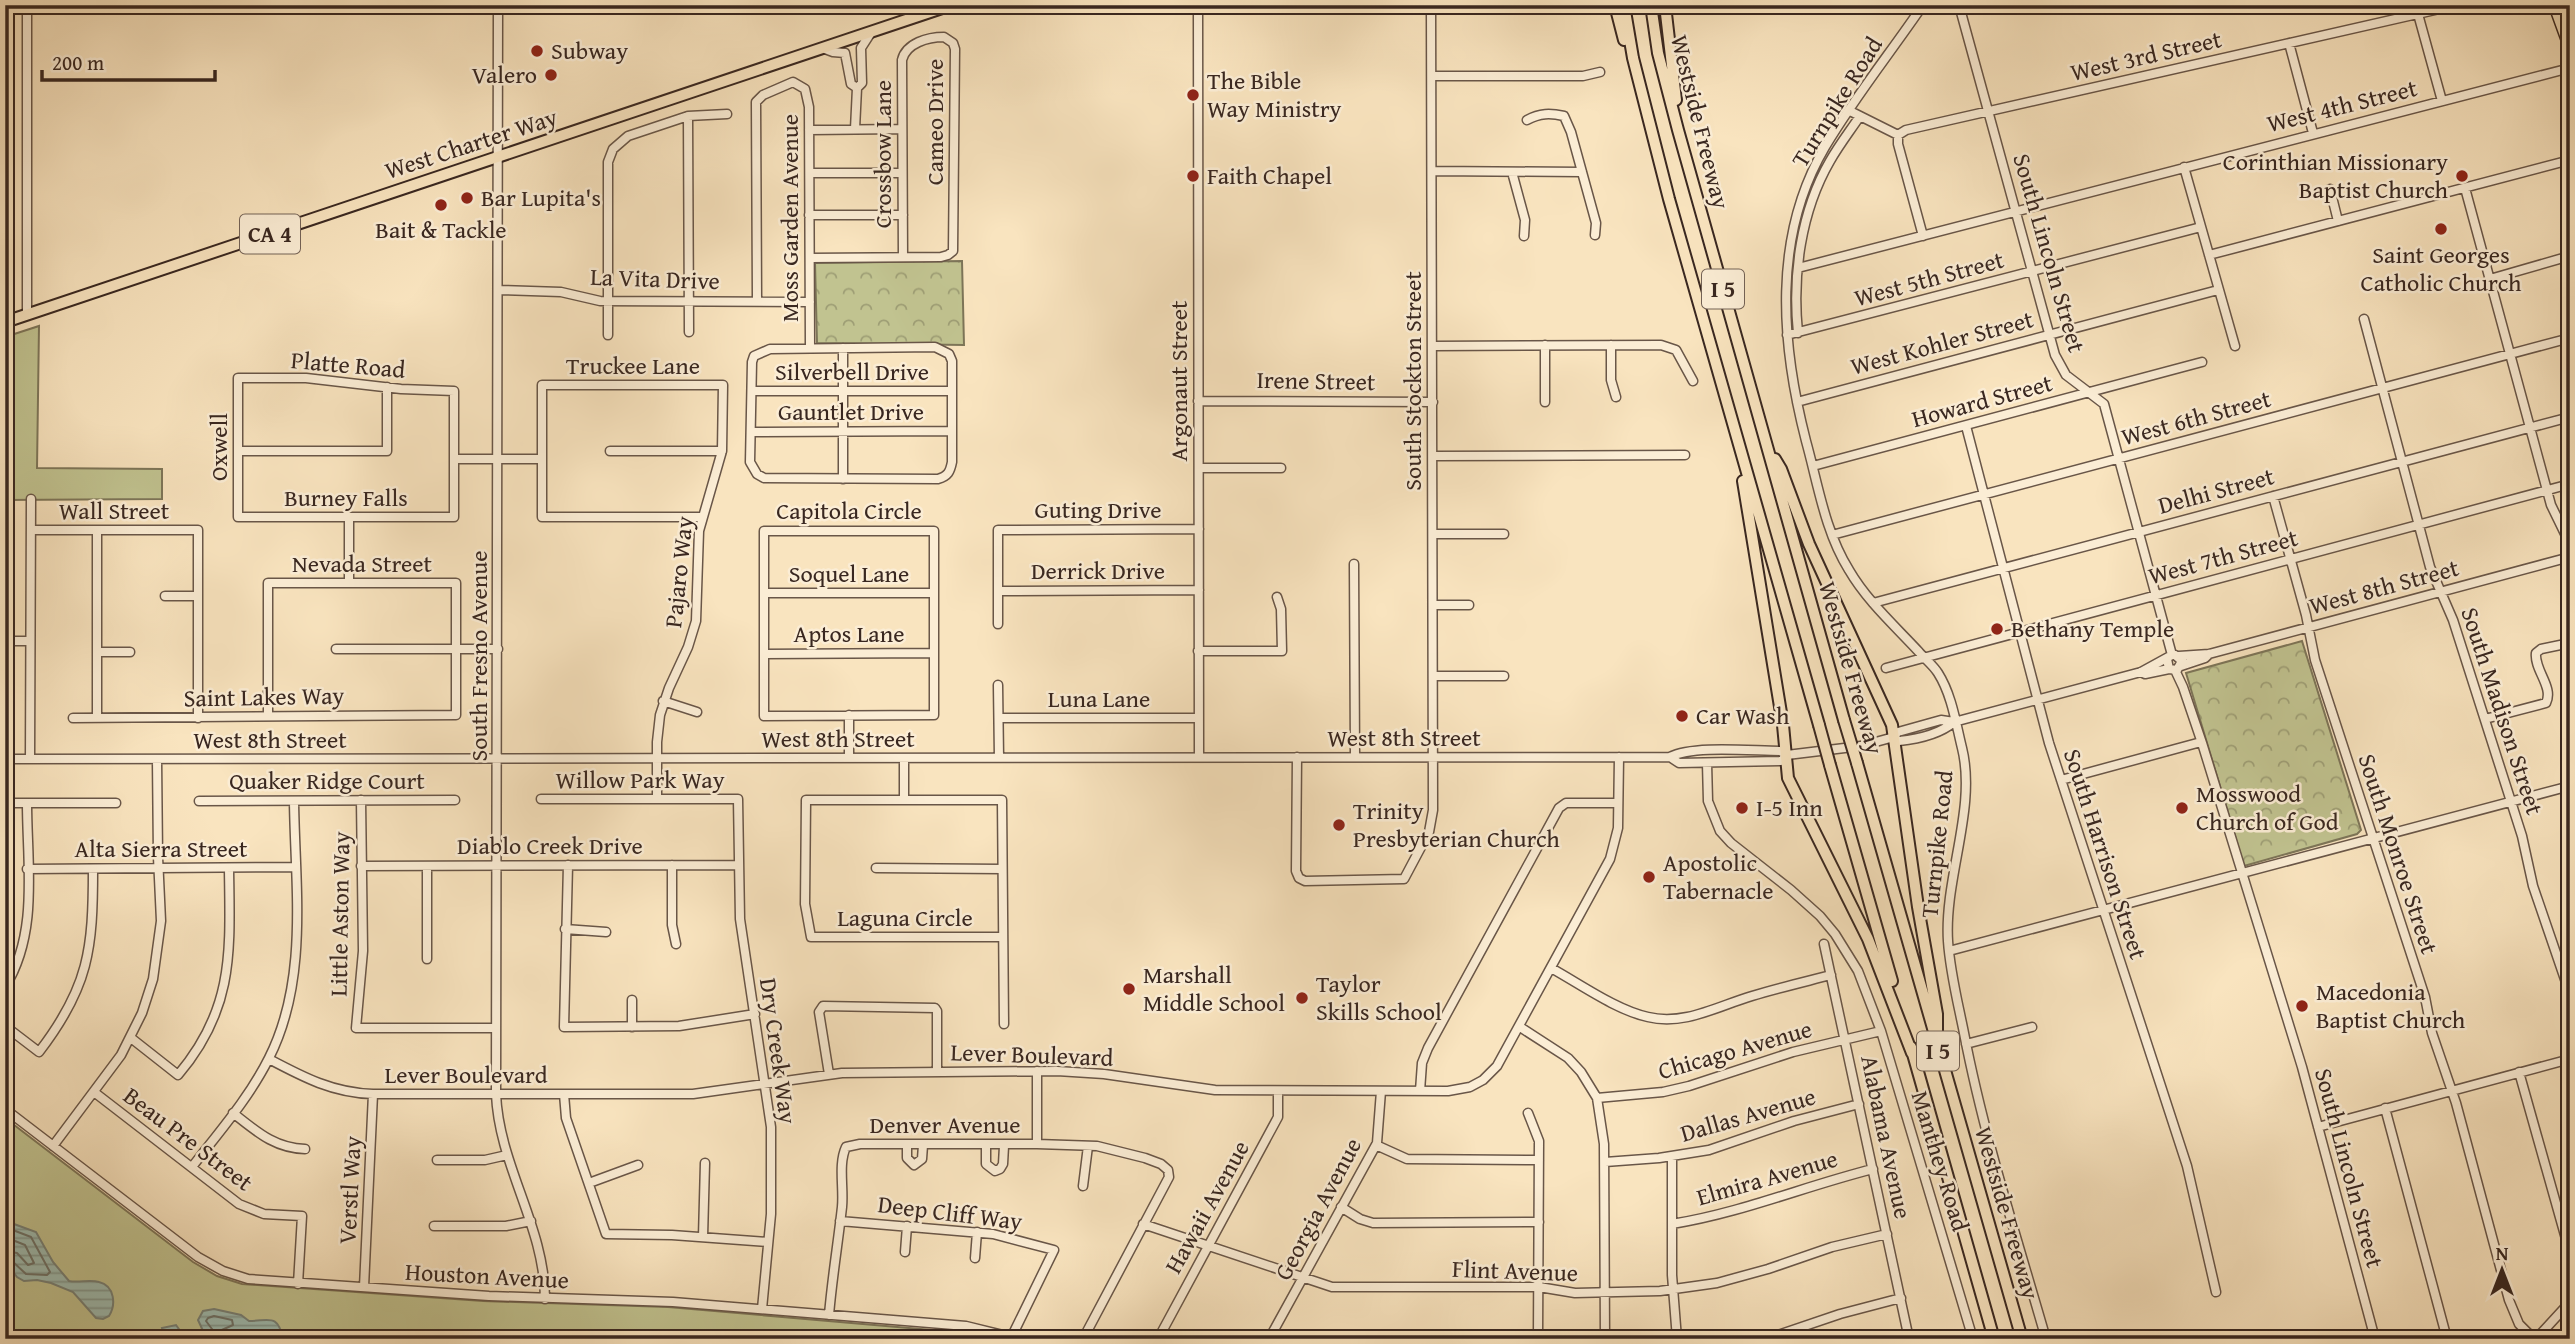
<svg xmlns="http://www.w3.org/2000/svg" width="2575" height="1344" viewBox="0 0 2575 1344" font-family="'Gentium Book Plus',serif">
<style>
.green{fill:#c1c390;stroke:#7d7558;stroke-width:2}
.park{fill:url(#park-crowns);stroke:#7d7558;stroke-width:2}
.water{fill:url(#water-rules);stroke:#768279;stroke-width:2}
.lines{fill:none;stroke-linecap:round;stroke-linejoin:round}
.shore{stroke:#6c726a;stroke-width:2}
.minor-casing{stroke:#695648;stroke-width:11}
.major-casing{stroke:#392720;stroke-width:13}
.highway-casing{stroke:#392720;stroke-width:14}
.minor{stroke:#fbedd5;stroke-width:8}
.major{stroke:#f9e4bf;stroke-width:10}
.highway{stroke:#f9e4bf;stroke-width:10}
.highway-bridge-casing{stroke:#392720;stroke-width:14;stroke-linecap:butt}
.highway-bridge{stroke:#f9e4bf;stroke-width:10}
.poi-dot{fill:#8f2418;stroke:#fbedd5;stroke-width:2.5}
.labels{text-anchor:middle;stroke-width:5;stroke-linejoin:round;paint-order:stroke}
.shield{fill:#fbedd5;stroke:#736256;stroke-width:2}
.shield-label{font-size:23px;font-weight:bold;fill:#392720}
.poi-label{font-size:24px;fill:#392720;stroke:#fbedd5;text-anchor:start}
.street-label{font-size:24px;fill:#392720;stroke:#fbedd5}
</style>
<defs>
<pattern id="park-crowns" width="20" height="18" patternUnits="userSpaceOnUse" patternTransform="scale(1.75)"><rect width="20" height="18" fill="#c1c390"/><path d="M2 6a3 3 0 1 1 6 0M12 15a3 3 0 1 1 6 0" fill="none" stroke="#9e9e75"/></pattern>
<pattern id="water-rules" width="6" height="5" patternUnits="userSpaceOnUse" patternTransform="scale(1.75)"><rect width="6" height="5" fill="#9ebeb4"/><path d="M0 2.5h6" fill="none" stroke="#829a92"/></pattern>
</defs>
<rect width="100%" height="100%" fill="#f9e4bf"/>
<filter id="stains"><feTurbulence type="fractalNoise" baseFrequency=".00286" numOctaves="4"/><feColorMatrix values="0 0 0 0 .2 0 0 0 0 .09 0 0 0 0 .02 0 0 0 .5 -.17"/></filter>
<radialGradient id="worn" r=".72"><stop offset=".6" stop-color="#630" stop-opacity="0"/><stop offset="1" stop-color="#630" stop-opacity=".3"/></radialGradient>
<path class="green" d="M39,326L37,468L162,469V499L5,500V337Z
M5,1118L193,1262L217,1276L242,1284L483,1301L668,1307L978,1334L993,1339H5Z"/>
<path class="park" d="M962,261L964,345L817,343L815,263Z
M2302,641L2361,830L2357,834L2244,866L2186,673Z"/>
<path class="water" d="M5,1217L14,1224L36,1232L53,1262L69,1281C79,1283 90,1279 99,1282C115,1286 116,1305 109,1316L103,1319L96,1318L73,1292L51,1283L37,1280L24,1281L17,1277L5,1261Z
M214,1309L241,1315L249,1321C269,1321 278,1313 283,1339H257L243,1333L212,1339L204,1333L198,1320L203,1311Z
M176,1325L186,1339H165L162,1328Z"/>
<g class="lines">
<path class="shore" d="M5,1227L31,1237L50,1272L47,1275L26,1274L12,1261L5,1259
M5,1237L25,1245L34,1263L28,1265L17,1253L5,1251
M214,1316L232,1320L233,1325L215,1333L206,1321L208,1318Z"/>
<defs>
<path id="minor" d="M498,5L496,1094C499,1166 545,1227 545,1299
M1198,5L1199,757
M1923,5C1891,52 1854,98 1825,147C1772,237 1781,344 1806,441C1818,484 1825,532 1849,570C1867,601 1895,626 1919,652C1925,659 1933,665 1938,673C1952,695 1956,724 1962,748C1977,808 1944,878 1948,941C1950,972 1958,1003 1964,1033C1984,1137 2017,1238 2046,1339
M1959,5L2055,355L2066,375L2104,404L2172,655
M2418,14L2442,101
M2289,43L2313,133
M825,49L833,52L845,53L851,84L857,88
M1432,76H1583L1600,72
M1850,111L1898,135L1906,130L2457,5
M688,116L689,332
M1527,120C1540,113 1550,113 1564,116L1571,132L1596,223L1595,235
M855,129L857,88L862,83L861,48L870,34
M809,130L902,129
M1898,135V144L1923,236
M2184,167L2235,346
M1432,171L1582,172
M1512,172L1525,220L1524,236
M810,173H902
M2465,188L2551,505L2570,544
M2330,189L2338,221
M809,215H903
M2209,255L2570,160
M810,258L941,257L948,255L953,251L955,49L953,43L944,37C928,37 906,43 902,60L903,257
M1798,268L2570,68
M2490,279L2570,256
M499,290L561,292L600,301L810,302
M757,300L756,102L763,95L793,82L805,89L809,107L810,348
M27,315V5
M2364,319L2430,567L2453,620L2522,836L2533,886L2570,994
M1798,333C1792,275 1801,211 1830,161C1839,145 1850,131 1860,116
M608,335V162L613,149L628,136L688,116L727,114
M1787,335L2201,227
M1611,345V380L1616,397
M1433,346L1661,345L1676,350L1693,381
M935,347L949,354L952,361V462C950,472 948,476 938,479L764,478L757,474L750,462L752,362L754,356L770,349Z
M238,378H306L401,389L454,391V517H238Z
M752,391H951
M1198,401L1433,402
M1545,402V345
M1797,402L2218,290
M1966,426L2049,743L2187,1166L2216,1292
M751,432L951,431
M238,451H387V387
M610,451H722
M1433,456L1685,455
M454,459H542
M1813,466L2202,362
M1199,468H1281
M843,479V348
M2273,496L2306,615L2315,660L2425,997L2432,1033L2456,1103L2509,1300L2519,1324L2534,1339
M349,517V583
M31,530H198V718
M97,530V718
M764,531H934V715L764,716Z
M1433,534H1504
M1832,535L2570,338
M1354,564L1355,757
M998,591L1199,590
M764,593H934
M165,596H198
M1873,603L2570,417
M1433,605H1469
M998,624V530L1199,529
M5,641H30
M336,649H498
M1198,651H1282L1281,609L1277,597
M97,652H130
M764,654L934,653
M2179,656L2209,654L2570,557
M2167,659L2169,669L2177,670L2182,661L2175,655
M2181,666L2205,658L2209,654
M1886,668L2570,484
M2175,670L2183,687L2202,743L2302,1067L2375,1339
M2141,672L2145,674L2169,669
M1433,676H1504
M998,685L999,758
M663,701L697,712
M849,715V758
M73,718L456,715V583H268V716
M999,718H1199
M2485,719L2546,703C2554,687 2534,670 2536,653L2541,649L2570,643
M1894,737L1899,741C1918,739 1940,734 1954,722L2141,672L2172,655
M1297,757L1296,871L1299,878L1305,881L1404,879L1429,832L1433,810L1431,5
M1670,757L1679,763L1781,761L1787,755
M904,758V800
M5,759L1670,757C1693,745 1752,751 1780,751L1787,755L1861,746L1894,737L1898,732L1941,720L1954,722
M30,759L31,499
M1707,763L1708,801L1720,831L1731,843L1791,890L1820,916L1835,934L1858,971L1881,1031L1973,1339
M2061,780L2201,742
M541,799H738L740,919L771,1127V1214L762,1309
M657,799V742L660,715L669,688L688,647L696,621L699,531L722,451L723,385H542V517H702
M361,800L363,951L356,1028H496
M199,801L455,800
M5,803H116
M568,865L564,1027L679,1026L755,1014
M672,865V925L676,944
M361,866L738,865
M427,866V959
M876,868L1002,869
M27,869L295,867
M565,929L606,932
M1002,937H811L805,904L806,800H1002L1004,1024
M1824,944L1909,1339
M1949,951L2570,786
M1551,968C1580,984 1616,1010 1648,1017C1684,1026 1718,1006 1752,996C1778,988 1804,982 1831,975
M5,987C39,933 27,864 27,803
M632,1000V1027
M5,1026L39,1052C89,987 93,949 93,869
M1520,1027L1568,1058L1581,1072L1597,1098L1604,1144L1605,1339
M131,1038L178,1075C235,1008 230,950 229,868
M1966,1044L2032,1027
M269,1059C303,1077 333,1093 373,1094H693L842,1073L1057,1071L1104,1074L1215,1090L1448,1091L1470,1087L1483,1080L1497,1066L1610,859L1618,828L1619,757
M2519,1072L2570,1253
M829,1074L819,1012L823,1006L935,1008L937,1011V1072
M1420,1091L1422,1063L1428,1048L1559,808L1566,803H1618
M94,1092L239,1204L264,1214L302,1216L298,1284
M564,1094L566,1118L606,1234L672,1235L768,1242
M1597,1098L1663,1092L1689,1086L1793,1052L1881,1031
M2385,1108L2447,1339
M5,1109L198,1257L223,1271L248,1279L489,1296L673,1302L966,1326L1019,1339
M233,1113C256,1131 274,1148 305,1149
M1528,1113L1539,1141L1538,1339
M2318,1127L2570,1059
M1037,1144V1071
M907,1145V1158L914,1165L922,1159L923,1145
M986,1145V1164L995,1171L1000,1169L1003,1164L1004,1146
M1376,1145L1407,1159L1539,1160
M53,1146L121,1055L142,1013L153,979L161,921L158,857L157,759
M1672,1157V1275L1677,1339
M437,1160H485L507,1155
M1605,1162L1659,1158L1709,1150L1794,1121L1859,1104
M192,1167C219,1132 249,1098 269,1058C309,979 295,886 294,801
M589,1183L638,1165
M1083,1186L1088,1146
M1341,1207L1360,1219L1373,1223L1539,1222
M840,1221L993,1234L1054,1250L1012,1336
M1143,1224L1332,1287H1539L1575,1293L1660,1291L1717,1283L1768,1269L1832,1247L1887,1234
M1672,1224C1741,1213 1805,1186 1873,1169
M434,1226H506L531,1221
M703,1237L705,1163
M905,1252L907,1226
M975,1258L977,1232
M364,1287L373,1094
M829,1315C832,1279 838,1243 842,1207C844,1188 838,1164 846,1147L860,1144H1037L1097,1146L1145,1158L1161,1164L1168,1170L1169,1177L1083,1339
M1158,1339L1278,1117V1091
M1269,1339L1377,1143L1381,1091
M1766,1339L1840,1314L1901,1298
M2536,1339L2570,1302"/>
<path id="major" d="M2554,5L2570,49"/>
<path id="highway" d="M1615,5L1624,40
M1624,5L1633,58L1669,199L1819,725
M1651,5L1658,53L1678,130L1844,720
M1665,5L1676,100
M5,322L951,5
M1775,459L1781,469L1809,544L1892,725L1918,907L1937,1014V1049
M1743,481L1783,725L1788,778L1868,939L1912,1053
M1857,763L2022,1339
M1830,765L1892,981
M1911,1047L1994,1339"/>
</defs>
<use href="#minor" class="minor-casing"/>
<use href="#major" class="major-casing"/>
<use href="#highway" class="highway-casing"/>
<use href="#minor" class="minor"/>
<use href="#major" class="major"/>
<use href="#highway" class="highway"/>
<defs>
<path id="highway-bridge" d="M1844,720L1857,763
M1819,725L1830,765"/>
</defs>
<use href="#highway-bridge" class="highway-bridge-casing"/>
<use href="#highway-bridge" class="highway-bridge"/>
</g>
<g class="poi-dot">
<circle cx="537" cy="51" r="7"/>
<circle cx="551" cy="75" r="7"/>
<circle cx="1193" cy="95" r="7"/>
<circle cx="1193" cy="176" r="7"/>
<circle cx="2462" cy="176" r="7"/>
<circle cx="467" cy="198" r="7"/>
<circle cx="441" cy="205" r="7"/>
<circle cx="2441" cy="229" r="7"/>
<circle cx="1997" cy="629" r="7"/>
<circle cx="1682" cy="716" r="7"/>
<circle cx="1742" cy="808" r="7"/>
<circle cx="2182" cy="808" r="7"/>
<circle cx="1339" cy="825" r="7"/>
<circle cx="1649" cy="877" r="7"/>
<circle cx="1129" cy="989" r="7"/>
<circle cx="1302" cy="998" r="7"/>
<circle cx="2302" cy="1006" r="7"/>
</g>
<g class="labels">
<g class="shield">
<rect x="240" y="214.5" width="60" height="39" rx="5"/>
<rect x="1702" y="269.5" width="42" height="39" rx="5"/>
<rect x="1917" y="1031.5" width="42" height="39" rx="5"/>
</g>
<g class="shield-label">
<text x="270" y="242">CA 4</text>
<text x="1723" y="297">I 5</text>
<text x="1938" y="1059">I 5</text>
</g>
<g class="poi-label">
<text x="551" y="59">Subway</text>
<text x="537" y="83" text-anchor="end">Valero</text>
<text x="1207" y="89">The Bible<tspan x="1207" dy="28">Way Ministry</tspan></text>
<text x="2448" y="170" text-anchor="end">Corinthian Missionary<tspan x="2448" dy="28">Baptist Church</tspan></text>
<text x="1207" y="184">Faith Chapel</text>
<text x="481" y="206">Bar Lupita's</text>
<text x="441" y="238" text-anchor="middle">Bait &amp; Tackle</text>
<text x="2441" y="263" text-anchor="middle">Saint Georges<tspan x="2441" dy="28">Catholic Church</tspan></text>
<text x="2011" y="637">Bethany Temple</text>
<text x="1696" y="724">Car Wash</text>
<text x="2196" y="802">Mosswood<tspan x="2196" dy="28">Church of God</tspan></text>
<text x="1756" y="816">I-5 Inn</text>
<text x="1353" y="819">Trinity<tspan x="1353" dy="28">Presbyterian Church</tspan></text>
<text x="1663" y="871">Apostolic<tspan x="1663" dy="28">Tabernacle</tspan></text>
<text x="1143" y="983">Marshall<tspan x="1143" dy="28">Middle School</tspan></text>
<text x="1316" y="992">Taylor<tspan x="1316" dy="28">Skills School</tspan></text>
<text x="2316" y="1000">Macedonia<tspan x="2316" dy="28">Baptist Church</tspan></text>
</g>
<g class="street-label">
<text transform="translate(2146 56) rotate(-13)" y="8">West 3rd Street</text>
<text transform="translate(1837 102) rotate(-58)" y="8">Turnpike Road</text>
<text transform="translate(2342 106) rotate(-14)" y="8">West 4th Street</text>
<text transform="translate(935 122) rotate(-90)" y="8">Cameo Drive</text>
<text transform="translate(1700 122) rotate(76)" y="8">Westside Freeway</text>
<text transform="translate(471 144) rotate(-18)" y="8">West Charter Way</text>
<text transform="translate(883 154) rotate(-90)" y="8">Crossbow Lane</text>
<text transform="translate(790 218) rotate(-90)" y="8">Moss Garden Avenue</text>
<text transform="translate(2049 253) rotate(74)" y="8">South Lincoln Street</text>
<text transform="translate(655 279) rotate(2)" y="8">La Vita Drive</text>
<text transform="translate(1929 279) rotate(-15)" y="8">West 5th Street</text>
<text transform="translate(1942 343) rotate(-15)" y="8">West Kohler Street</text>
<text transform="translate(348 365) rotate(5)" y="8">Platte Road</text>
<text x="633" y="374">Truckee Lane</text>
<text x="852" y="380">Silverbell Drive</text>
<text transform="translate(1179 381) rotate(-90)" y="8">Argonaut Street</text>
<text transform="translate(1316 381) rotate(1)" y="8">Irene Street</text>
<text transform="translate(1413 381) rotate(-90)" y="8">South Stockton Street</text>
<text transform="translate(1982 401) rotate(-15)" y="8">Howard Street</text>
<text x="851" y="420">Gauntlet Drive</text>
<text transform="translate(2196 418) rotate(-15)" y="8">West 6th Street</text>
<text transform="translate(219 447) rotate(-90)" y="8">Oxwell</text>
<text transform="translate(2216 491) rotate(-15)" y="8">Delhi Street</text>
<text x="346" y="506">Burney Falls</text>
<text x="1098" y="518">Guting Drive</text>
<text x="114" y="519">Wall Street</text>
<text x="849" y="519">Capitola Circle</text>
<text transform="translate(2223 557) rotate(-15)" y="8">West 7th Street</text>
<text x="362" y="572">Nevada Street</text>
<text x="1098" y="579">Derrick Drive</text>
<text transform="translate(679 572) rotate(-84)" y="8">Pajaro Way</text>
<text x="849" y="582">Soquel Lane</text>
<text transform="translate(2384 587) rotate(-15)" y="8">West 8th Street</text>
<text x="849" y="642">Aptos Lane</text>
<text transform="translate(479 656) rotate(-90)" y="8">South Fresno Avenue</text>
<text transform="translate(1851 668) rotate(74)" y="8">Westside Freeway</text>
<text transform="translate(264 697) rotate(-1)" y="8">Saint Lakes Way</text>
<text x="1099" y="707">Luna Lane</text>
<text transform="translate(2502 711) rotate(72)" y="8">South Madison Street</text>
<text x="1404" y="746">West 8th Street</text>
<text x="838" y="747">West 8th Street</text>
<text x="270" y="748">West 8th Street</text>
<text x="640" y="788">Willow Park Way</text>
<text x="327" y="789">Quaker Ridge Court</text>
<text transform="translate(1937 844) rotate(-84)" y="8">Turnpike Road</text>
<text x="550" y="854">Diablo Creek Drive</text>
<text x="161" y="857">Alta Sierra Street</text>
<text transform="translate(2105 854) rotate(72)" y="8">South Harrison Street</text>
<text transform="translate(2398 854) rotate(72)" y="8">South Monroe Street</text>
<text transform="translate(340 914) rotate(-89)" y="8">Little Aston Way</text>
<text x="905" y="926">Laguna Circle</text>
<text transform="translate(1735 1050) rotate(-16)" y="8">Chicago Avenue</text>
<text transform="translate(778 1051) rotate(82)" y="8">Dry Creek Way</text>
<text transform="translate(1032 1055) rotate(2)" y="8">Lever Boulevard</text>
<text x="466" y="1083">Lever Boulevard</text>
<text transform="translate(1748 1115) rotate(-16)" y="8">Dallas Avenue</text>
<text x="945" y="1133">Denver Avenue</text>
<text transform="translate(1886 1137) rotate(78)" y="8">Alabama Avenue</text>
<text transform="translate(188 1139) rotate(37)" y="8">Beau Pre Street</text>
<text transform="translate(1940 1161) rotate(73)" y="8">Manthey Road</text>
<text transform="translate(2349 1168) rotate(75)" y="8">South Lincoln Street</text>
<text transform="translate(1767 1178) rotate(-16)" y="8">Elmira Avenue</text>
<text transform="translate(350 1190) rotate(-87)" y="8">Verstl Way</text>
<text transform="translate(1207 1207) rotate(-61)" y="8">Hawaii Avenue</text>
<text transform="translate(1318 1209) rotate(-62)" y="8">Georgia Avenue</text>
<text transform="translate(950 1213) rotate(7)" y="8">Deep Cliff Way</text>
<text transform="translate(2007 1213) rotate(74)" y="8">Westside Freeway</text>
<text transform="translate(1515 1271) rotate(2)" y="8">Flint Avenue</text>
<text transform="translate(487 1276) rotate(3)" y="8">Houston Avenue</text>
</g>
</g>
<rect width="2575" height="1344" fill="none" stroke="#f9e4bf" stroke-width="28"/>
<rect x="7" y="7" width="2561" height="1330" fill="none" stroke="#392720" stroke-width="3.5"/>
<rect x="14" y="14" width="2547" height="1316" fill="none" stroke="#392720" stroke-width="2"/>
<g transform="translate(2502 1270)" stroke="#fbedd5" stroke-width="5" paint-order="stroke">
<path d="M0-5L12 26L0 18L-12 26Z" fill="#392720"/>
<text y="-10" font-size="19" font-weight="bold" text-anchor="middle" fill="#392720">N</text>
</g>
<path d="M42 70v10h173v-10" fill="none" stroke="#392720" stroke-width="3.5"/>
<text x="52" y="70" font-size="21" fill="#392720" stroke="#fbedd5" stroke-width="5" paint-order="stroke">200 m</text>
<rect width="100%" height="100%" filter="url(#stains)"/>
<rect width="100%" height="100%" fill="url(#worn)"/>
</svg>
